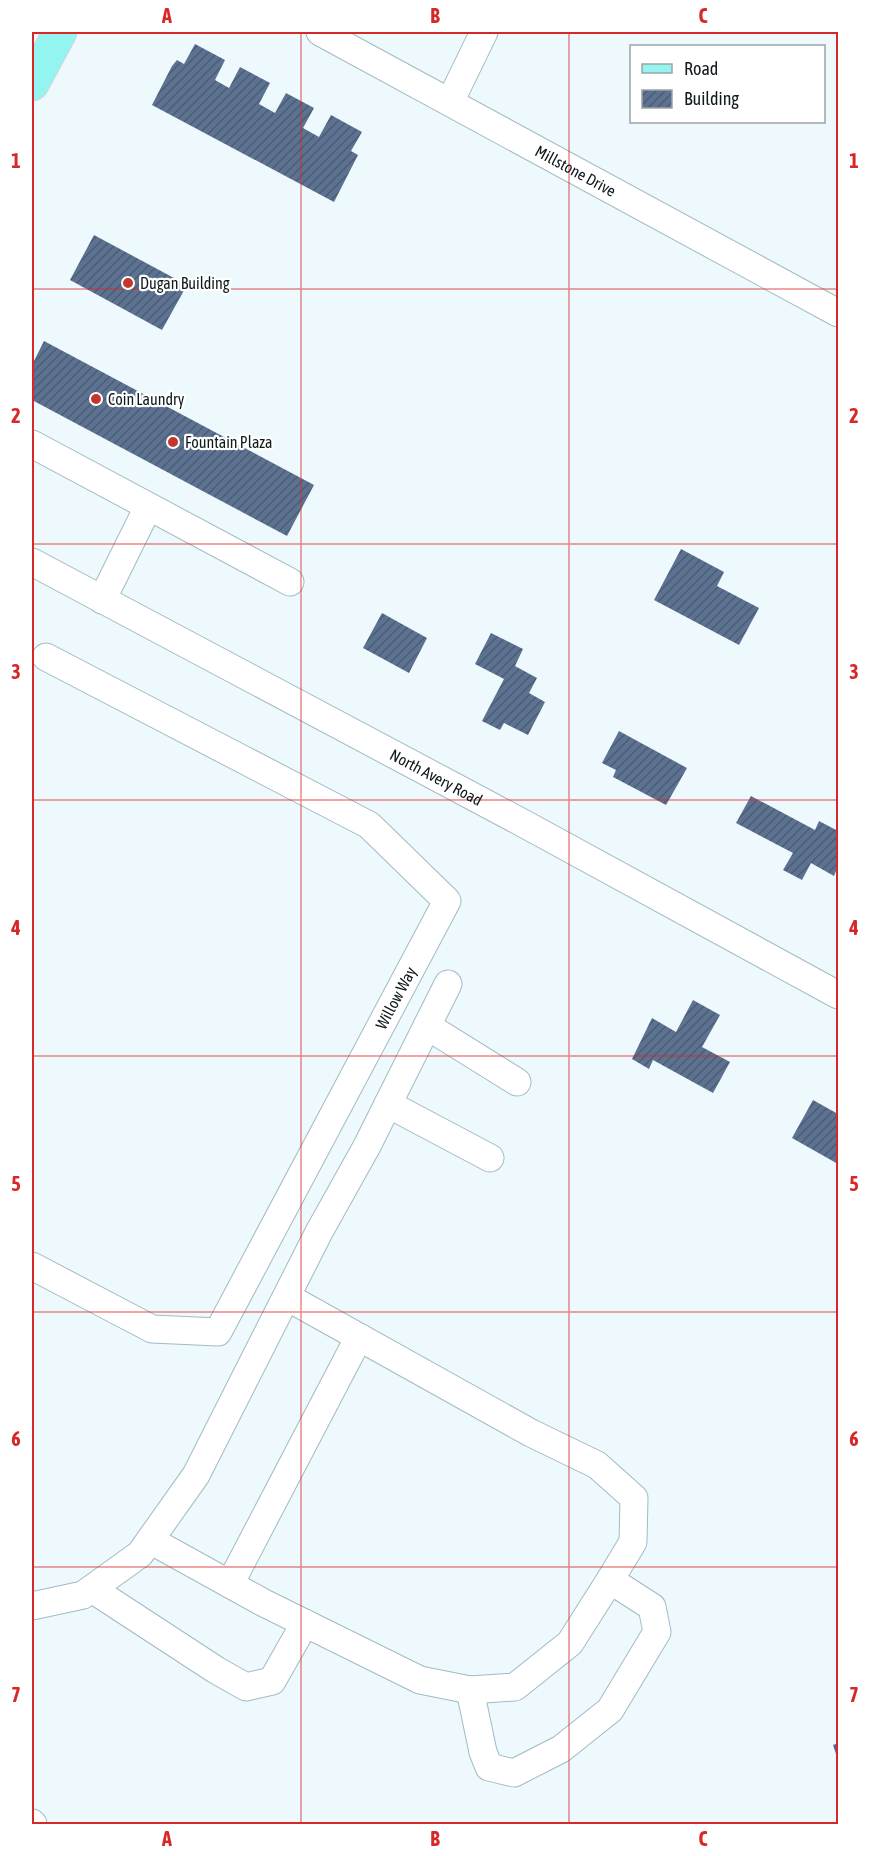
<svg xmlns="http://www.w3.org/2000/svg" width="870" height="1856" viewBox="0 0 870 1856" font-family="'Asap Condensed',sans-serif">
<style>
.building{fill:url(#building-hatch)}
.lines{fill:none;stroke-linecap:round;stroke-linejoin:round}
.minor-casing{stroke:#a1bac4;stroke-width:29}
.major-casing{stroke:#d4d6d6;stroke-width:35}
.minor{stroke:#fff;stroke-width:27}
.major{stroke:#93f4f0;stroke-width:33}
.grid{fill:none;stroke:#d62828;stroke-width:1.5;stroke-opacity:0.55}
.poi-dot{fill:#c3362e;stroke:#fff;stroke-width:2}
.labels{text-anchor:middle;stroke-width:4.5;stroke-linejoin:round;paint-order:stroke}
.street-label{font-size:16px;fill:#101a1d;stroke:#fff}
.poi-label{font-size:16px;fill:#101a1d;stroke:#fff;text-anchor:start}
.neatline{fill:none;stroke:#d62828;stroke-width:2}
.grid-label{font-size:20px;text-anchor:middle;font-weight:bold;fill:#d62828}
</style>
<defs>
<pattern id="building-hatch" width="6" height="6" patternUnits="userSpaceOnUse" patternTransform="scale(1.5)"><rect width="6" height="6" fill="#5c7290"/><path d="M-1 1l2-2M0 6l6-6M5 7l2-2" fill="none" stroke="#4b5d75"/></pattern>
</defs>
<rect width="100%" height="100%" fill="#eef9fd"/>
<path class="building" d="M195,44L225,60L215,80L229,88L240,67L270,83L259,104L275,113L286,93L314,108L303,128L319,137L331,115L362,132L351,151L358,155L334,202L152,105L172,66L177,60L184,64Z
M94,235L187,285L162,330L70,280Z
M44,341L314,485L287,536L32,400V365Z
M681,549L724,572L717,586L759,608L739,645L654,600Z
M382,613L427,638L409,673L363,648Z
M491,633L523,649L515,666L537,678L529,693L545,702L528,735L504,723L500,730L482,721L504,679L475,664Z
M619,731L687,768L666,805L613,777L616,770L602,763Z
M751,796L815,830L819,821L838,831V866L834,876L811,863L802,880L783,870L793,853L736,823Z
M693,1000L720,1015L702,1047L730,1062L713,1093L653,1060L649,1069L632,1059L652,1018L676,1032Z
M813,1100L838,1114V1164L792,1138Z
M838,1743V1760L833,1745Z"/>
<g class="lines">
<defs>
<g id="minor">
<path id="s1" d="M320,32L838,313"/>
<path d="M450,102L484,32"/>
<path d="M32,444L290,582"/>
<path id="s2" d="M32,562L519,821L838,995"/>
<path d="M102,600L148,507"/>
<path d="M427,1026L517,1082"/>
<path d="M388,1104L490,1158"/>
<path id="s3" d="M32,1266L152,1329L218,1332L447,901L369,825L46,657"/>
<path d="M150,1540L264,1603L420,1680L470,1690L515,1687L570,1643L610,1580L633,1542L634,1498L597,1465L531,1433L287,1297"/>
<path d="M230,1584L359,1337"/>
<path d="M92,1589L216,1670L246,1687L272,1681L305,1623"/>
<path d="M32,1606L83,1595L140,1554L196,1475L319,1232L367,1146L448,984"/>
<path d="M470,1690L483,1752L489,1767L514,1773L561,1749L610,1710L657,1632L652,1607L610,1580"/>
<path d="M32,1823L33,1824"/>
</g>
<path id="major" d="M32,84L60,32"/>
</defs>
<use href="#minor" class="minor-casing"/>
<use href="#major" class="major-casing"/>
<use href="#minor" class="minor"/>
<use href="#major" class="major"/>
</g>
<path class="grid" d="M301,32V1824M569,32V1824M32,289H838M32,544H838M32,800H838M32,1056H838M32,1312H838M32,1567H838"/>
<g class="poi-dot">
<circle cx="128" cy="283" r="6"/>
<circle cx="96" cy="399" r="6"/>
<circle cx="173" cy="442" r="6"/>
</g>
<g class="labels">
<g class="street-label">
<text dy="6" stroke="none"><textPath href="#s1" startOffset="291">Millstone Drive</textPath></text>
<text dy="6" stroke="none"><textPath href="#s2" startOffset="458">North Avery Road</textPath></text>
<text dy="6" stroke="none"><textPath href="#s3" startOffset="580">Willow Way</textPath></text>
</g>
<g class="poi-label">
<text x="140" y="289">Dugan Building</text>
<text x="108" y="405">Coin Laundry</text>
<text x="185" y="448">Fountain Plaza</text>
</g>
</g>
<rect width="870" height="1856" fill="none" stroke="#ffffff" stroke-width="66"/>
<rect x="630" y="45" width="195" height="78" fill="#ffffff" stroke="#9fa3a5" stroke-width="1.5"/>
<rect x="642" y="64" width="30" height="9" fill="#93f4f0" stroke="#9fa3a5" stroke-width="1.5"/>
<text x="684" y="75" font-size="18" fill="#101a1d">Road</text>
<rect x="642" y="90" width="30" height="18" fill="url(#building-hatch)" stroke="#9fa3a5" stroke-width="1.5"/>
<text x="684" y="105" font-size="18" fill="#101a1d">Building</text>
<rect x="33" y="33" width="804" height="1790" class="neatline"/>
<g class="grid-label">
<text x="167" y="23">A</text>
<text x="435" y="23">B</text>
<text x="703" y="23">C</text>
<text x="16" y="168">1</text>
<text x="854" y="168">1</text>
<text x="16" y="423">2</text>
<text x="854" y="423">2</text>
<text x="16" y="679">3</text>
<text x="854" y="679">3</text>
<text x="16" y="935">4</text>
<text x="854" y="935">4</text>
<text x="16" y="1191">5</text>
<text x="854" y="1191">5</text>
<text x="16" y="1446">6</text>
<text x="854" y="1446">6</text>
<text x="16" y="1702">7</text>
<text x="854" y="1702">7</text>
<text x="167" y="1846">A</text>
<text x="435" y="1846">B</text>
<text x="703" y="1846">C</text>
</g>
</svg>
